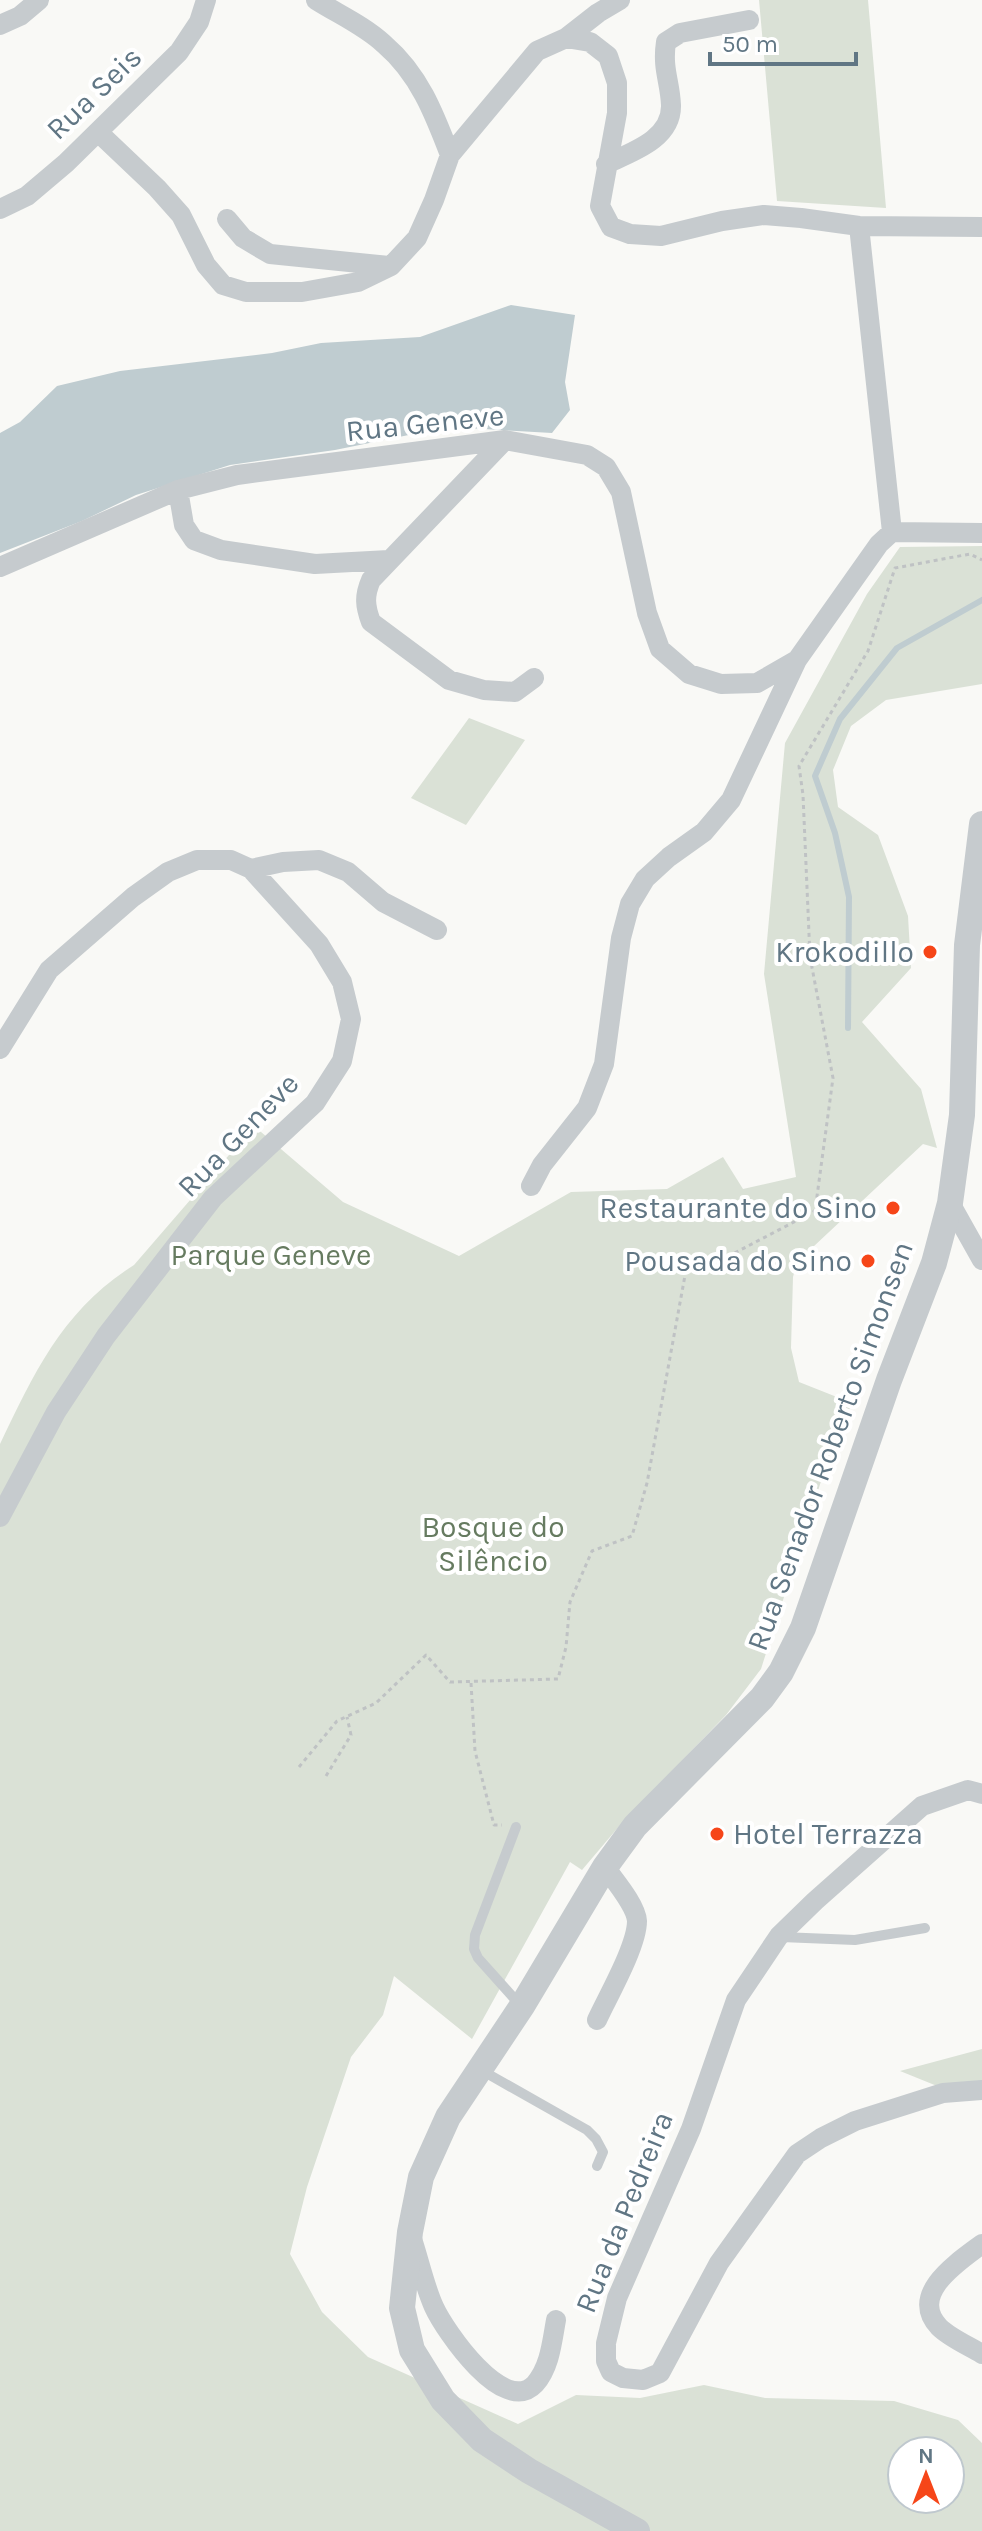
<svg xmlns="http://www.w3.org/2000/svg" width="982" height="2531" viewBox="0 0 982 2531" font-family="Karla,sans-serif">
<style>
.green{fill:#dae1d6;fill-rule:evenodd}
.water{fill:#bfccd0}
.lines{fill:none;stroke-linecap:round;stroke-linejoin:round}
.stream{stroke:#bfccd0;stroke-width:6}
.path{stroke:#bfc2c4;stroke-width:3;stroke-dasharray:4 4;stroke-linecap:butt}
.service{stroke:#c6cbce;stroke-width:10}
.minor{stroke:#c6cbce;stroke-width:20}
.tertiary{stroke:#c6cbce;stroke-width:26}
.poi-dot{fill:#f64619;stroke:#fff;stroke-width:3}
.labels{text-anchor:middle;stroke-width:8;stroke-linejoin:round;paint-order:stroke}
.street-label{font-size:30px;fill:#607684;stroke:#fff}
.poi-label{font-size:30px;fill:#607684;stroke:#fff;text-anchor:end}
.park-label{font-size:30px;fill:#667b60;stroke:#fff}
</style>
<rect width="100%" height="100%" fill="#f9f9f6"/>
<path class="green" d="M759,0H868L886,208L777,201Z
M982,546V684L886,700L851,726L833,770L838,807L878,835L908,916L911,968L862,1022L921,1089L937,1148L923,1144L797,1262L793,1277L791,1348L799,1382L852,1403L823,1475L761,1669L726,1715L621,1824L582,1870L570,1862L472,2039L394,1976L383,2015L351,2057L307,2187L290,2254L322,2312L368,2357L518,2424L576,2395L640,2398L704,2385L765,2398L894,2401L958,2420L982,2443V2531H0V1444C35,1371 63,1310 134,1265L254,1126L343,1202L459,1256L571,1192L667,1189L723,1157L743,1189L796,1177L764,974L785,743L867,594L900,547ZM902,2451H950V2499H902Z
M469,718L525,740L466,825L411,798Z
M982,2049V2082L942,2088L900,2071Z"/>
<path class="water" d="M511,305L575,315L565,382L570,410L552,433L448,427L335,450L230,465L136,495L82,521L0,553V433L20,422L57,386L120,371L272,353L321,343L420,337Z"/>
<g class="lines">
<path class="stream" d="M848,1028L849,897L835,833L815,776L840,719L897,648L982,600"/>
<path class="path" d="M471,1683L475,1751L494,1825H502
M299,1767L337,1721L376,1703L426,1655L450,1682L558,1679L566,1647L570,1602L592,1551L632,1536L647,1483L686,1270L725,1258L815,1211L833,1078L810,957L803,795L799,766L868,651L895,568L970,554L982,560
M326,1776L351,1735L347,1717"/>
<path class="service" d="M516,1827L475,1935L474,1949L478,1958L520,2005
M781,1937L855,1940L925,1928
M481,2070L587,2130L596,2139L603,2152L597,2166"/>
<path class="minor" d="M316,0C338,14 365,26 384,44C419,74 434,113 450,155
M0,25L20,16L39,0
M566,38L598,13L620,0
M98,132L157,188L181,215L206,265L223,285L246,292H302L358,282L391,266L417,238L434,200L450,155L537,51L566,38L590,42L608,56L617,83V113L600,206L611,227L630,234L661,236L722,221L764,215L801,218L859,226L982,227
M606,164C632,152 672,139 671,105C670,81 662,69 666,42L680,33L749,20
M0,209L27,196L66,163L179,52L199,22L206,0
M227,219L243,238L270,254L389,266
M859,226L892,532
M505,440L371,580C364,596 365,606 371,622L449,680L484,690L515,692L534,678
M178,490L184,525L194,540L221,550L315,564L389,560
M892,532L982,533
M0,567L178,490L237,475L505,440L587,455L606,467L621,492L647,613L660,649L689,674L721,684L757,683L797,660L879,544L892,532
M251,869L283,862L319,860L348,872L383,902L437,930
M0,1049L49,970L133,897L168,872L197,860H231L251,869L319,944L342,982L351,1019L342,1061L315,1103L213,1198L106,1336L56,1412L0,1517
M531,1186L542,1165L587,1108L604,1064L621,938L630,904L645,879L669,857L704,832L731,800L797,660
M950,1203L982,1260
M982,1794L968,1790L922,1806L815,1901L779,1936L736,2000L691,2129L617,2298L606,2343V2361L611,2372L623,2378L643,2380L660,2373L719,2263L797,2154L821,2138L855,2121L943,2093L982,2090
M597,2020C608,1996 637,1946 637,1921C636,1905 614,1880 605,1867
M411,2236C419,2259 424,2285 434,2307C445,2331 504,2417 535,2384C550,2367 552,2342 556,2320
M982,2244C958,2262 908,2294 939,2327C950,2338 969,2346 982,2354"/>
<path class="tertiary" d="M637,2531L529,2471L482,2440L443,2400L412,2350L402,2308L410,2232L421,2177L448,2117L522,2006L605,1867L635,1826L762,1698L781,1672L803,1628L889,1380L934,1263L950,1203L962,1115L967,945L982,824"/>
</g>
<g class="poi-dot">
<circle cx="930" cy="952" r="8"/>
<circle cx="893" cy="1208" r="8"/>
<circle cx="868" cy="1261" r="8"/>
<circle cx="717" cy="1834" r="8"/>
</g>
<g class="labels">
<g class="street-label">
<text transform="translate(94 93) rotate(-44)" y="10">Rua Seis</text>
<text transform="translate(425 423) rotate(-6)" y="10">Rua Geneve</text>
<text transform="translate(238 1135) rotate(-46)" y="10">Rua Geneve</text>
<text transform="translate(830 1446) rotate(-70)" y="10">Rua Senador Roberto Simonsen</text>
<text transform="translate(624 2212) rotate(-68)" y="10">Rua da Pedreira</text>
</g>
<g class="poi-label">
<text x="914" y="962">Krokodillo</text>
<text x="877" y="1218">Restaurante do Sino</text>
<text x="852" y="1271">Pousada do Sino</text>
<text x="733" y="1844" text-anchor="start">Hotel Terrazza</text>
</g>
<g class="park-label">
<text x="271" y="1265">Parque Geneve</text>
<text x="493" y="1537">Bosque do<tspan x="493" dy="34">Silêncio</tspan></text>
</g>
</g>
<g transform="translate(926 2475)"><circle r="38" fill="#ffffff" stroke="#bfc8ce" stroke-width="2"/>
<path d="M0-6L14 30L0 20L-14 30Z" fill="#f64619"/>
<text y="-12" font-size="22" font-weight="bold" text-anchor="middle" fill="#607684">N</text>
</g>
<path d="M710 52v12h146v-12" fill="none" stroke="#607684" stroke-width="4"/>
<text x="722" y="52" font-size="24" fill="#607684" stroke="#ffffff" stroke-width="6" paint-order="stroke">50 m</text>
</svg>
